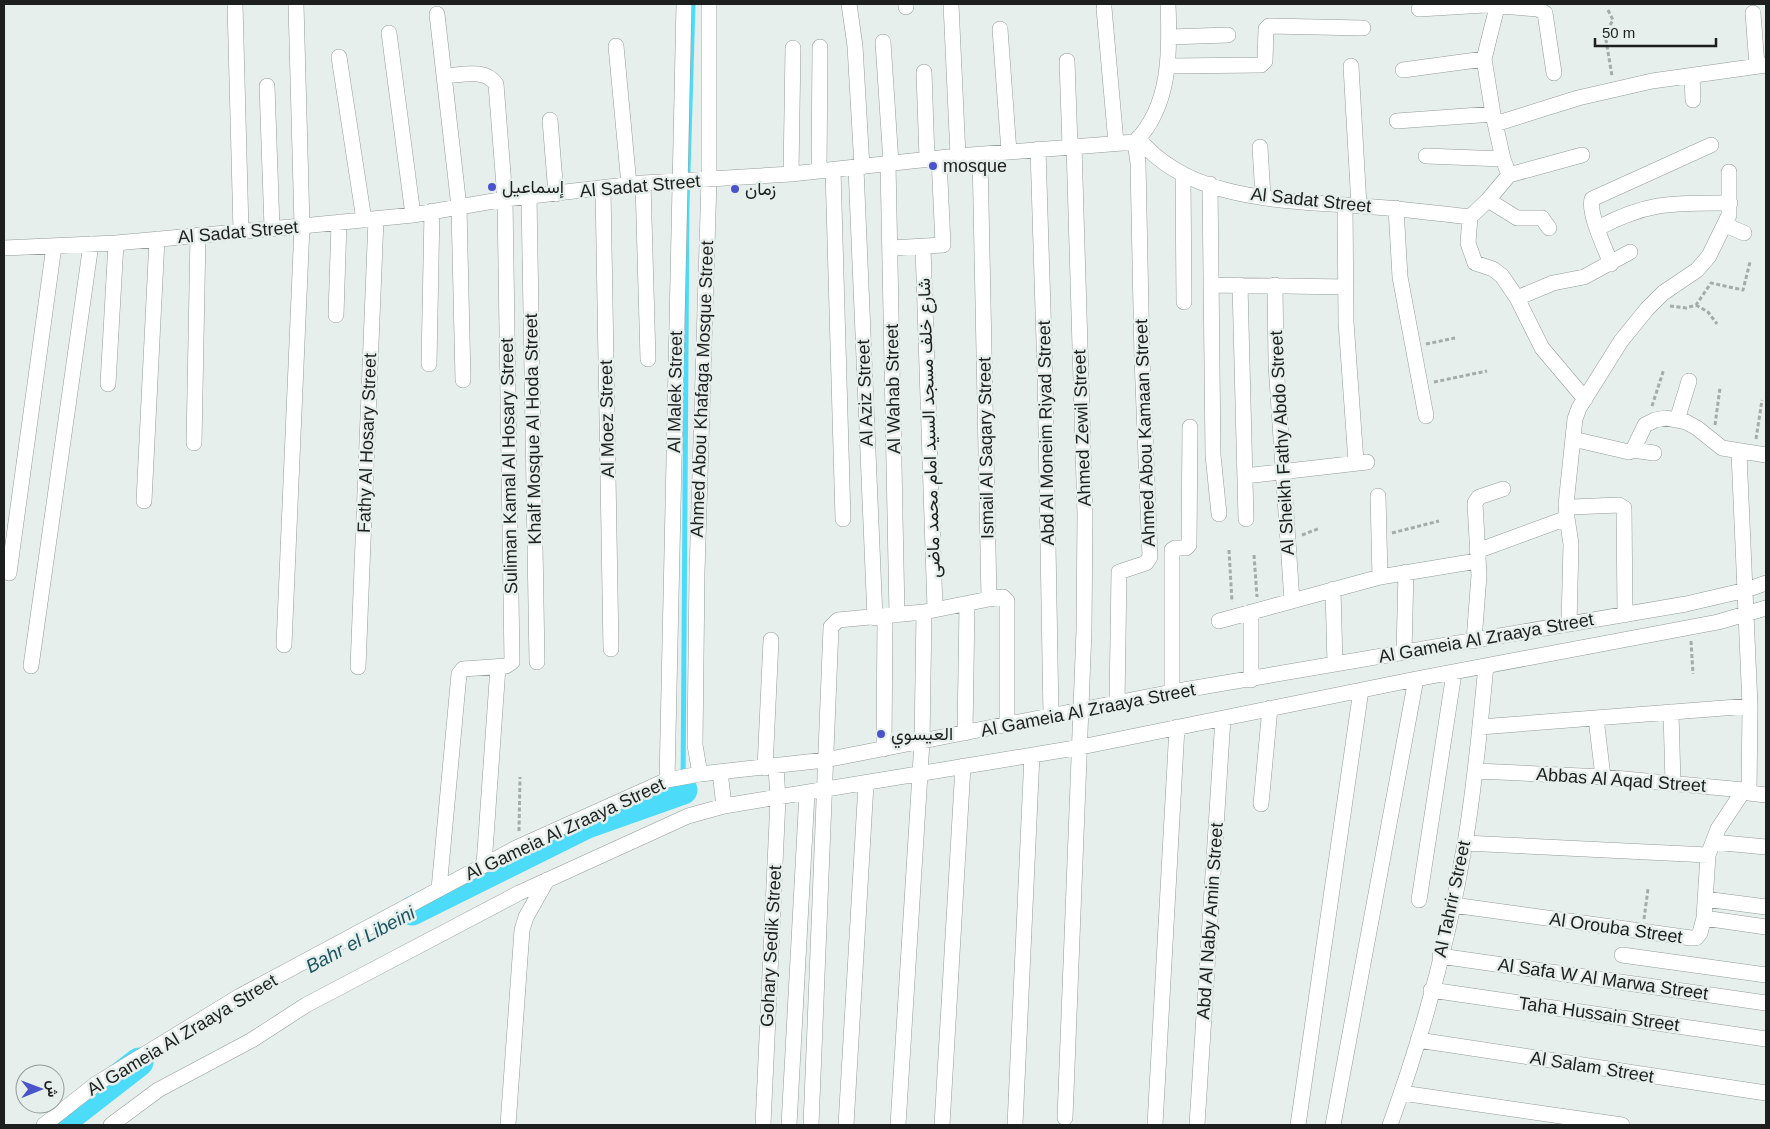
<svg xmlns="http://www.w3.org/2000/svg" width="1770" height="1129" viewBox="0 0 1770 1129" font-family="Arial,Vazirmatn,sans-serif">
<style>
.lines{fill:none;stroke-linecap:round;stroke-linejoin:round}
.stream{stroke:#4ddbfa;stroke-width:5}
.river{stroke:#4ddbfa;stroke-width:29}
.minor-casing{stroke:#939c99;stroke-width:16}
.path{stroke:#a4aba8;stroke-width:3;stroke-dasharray:4 2.5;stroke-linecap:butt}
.minor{stroke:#fff;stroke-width:15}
.poi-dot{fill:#4a54ca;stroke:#e6efec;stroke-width:2}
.labels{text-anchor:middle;stroke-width:5;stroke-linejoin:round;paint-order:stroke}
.poi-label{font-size:18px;fill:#1c1f1e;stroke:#e6efec;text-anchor:start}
.street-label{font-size:18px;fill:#1c1f1e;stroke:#e6efec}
.water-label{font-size:19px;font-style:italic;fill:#1a5561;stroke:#e6efec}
</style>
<rect width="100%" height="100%" fill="#e6efec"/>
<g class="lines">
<path class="stream" d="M683,790L687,206L693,4"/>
<path class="river" d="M412,911L587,824L683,790
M58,1125L139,1062"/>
<defs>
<path id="minor" d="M235,4L241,231
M849,4L855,46L862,167
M906,4V7
M951,4L958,156
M1501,4L1496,11L1484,59L1493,114L1503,159L1509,175
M1499,6L1538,9L1545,13L1554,73
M1104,8L1116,143
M1419,9L1501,4
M1753,13L1757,66
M437,14L459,207L463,380
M1000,29L1009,152
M389,33L413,215
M1170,37L1228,35
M883,42L891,163
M616,46L629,185
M339,57L364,220
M1067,61L1070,146
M1169,66L1261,65L1265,61L1266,29L1269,26L1363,28
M1351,66L1359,206
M1403,70L1484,59
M924,72L927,159
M1692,75L1693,100
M267,86L272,228
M550,120L556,194
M1397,121L1493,114
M1495,124L1578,98L1652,81L1766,65
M1138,138C1186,198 1275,200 1345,205C1387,207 1428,212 1470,217
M1260,147L1263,197
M1038,149L1045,374L1051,716
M980,154L989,599L1003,597L1007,601V724
M1582,155L1509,175L1488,200L1470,217L1468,243L1475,263L1493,269L1502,276L1517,298L1542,348L1585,399
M1426,156L1503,159
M888,163L897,615
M856,168L875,618
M833,170L843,519
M819,171L820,47
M791,174L793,48
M1183,175L1184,302
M643,183L648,359
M1210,184L1213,455L1219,514
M603,188L611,649
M529,196L537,662
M1488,200L1517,218H1542L1549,228
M1345,205L1346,322L1356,462
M1396,208L1400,277L1426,416
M1725,225L1744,233
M1598,228C1649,201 1674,203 1730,203
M923,247L935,609
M4,248L116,243L302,226L413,215L505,199L643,183L791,174L958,156L1135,142C1171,106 1170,50 1168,4
M891,248L943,245L939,158
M1611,264C1605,248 1588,214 1592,199L1711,145
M1211,285L1346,287
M1240,285L1246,519
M1275,285L1276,364L1292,601
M1517,298L1553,283L1584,277L1630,252
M336,315L339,222
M429,364L432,211
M108,384L116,243
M1677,420L1689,381
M1573,439L1629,452L1633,450L1645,425L1655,420L1666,418L1686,422L1697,428L1722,448L1766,455
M194,443L198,235
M1633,450L1654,453
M1739,453L1750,706L1749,793
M1245,476L1367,462
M1378,496L1380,577
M144,501L157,239
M1567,518L1571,544L1569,624
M1477,551L1567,518L1566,504
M9,573L54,246
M1333,589L1335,664
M1251,612V680
M1625,615L1624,508L1619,505L1572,507L1566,504L1575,419L1579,408L1621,341L1647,309L1663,293L1697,270L1709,256L1729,215V172
M1219,621L1380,577L1477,561
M1474,641L1479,575L1475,503L1479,497L1503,489
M284,645L302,226L296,4
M1404,652L1406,572
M31,666L91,244
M358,667L376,219
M1172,692V550L1175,548H1186L1189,545L1190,427
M1117,703L1119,572L1146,563L1150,557L1142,358L1138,163L1135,142
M1671,712L1673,783
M1596,718L1603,777
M1480,727L1750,706
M965,733L967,605
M884,749L885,617
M765,768L771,640
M1476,771L1603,777L1744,790L1749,793L1766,795
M720,772L724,806
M700,774L695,745L697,573L709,180V4
M667,780L684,4
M1261,804L1270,708
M1713,842L1766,847
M1465,843L1708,855
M484,865L498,667
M439,889L459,674L463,669L506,666L512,662L505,199L496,84C485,68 462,75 444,76
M1705,899L1766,907
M1419,900L1454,673
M1453,905L1691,938H1696L1700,933L1704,918L1766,927
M1704,918L1708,855L1718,829L1744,790
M1622,955L1766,975
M1440,956L1766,1003
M1431,990L1766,1039
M1418,1040L1766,1093
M1402,1093L1622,1125
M1065,1118L1084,630L1085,515L1074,145
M44,1125L96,1084L240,996L518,847L667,780L700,774L825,760L1172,692L1686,604L1746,590L1766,583
M111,1125L158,1090L252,1040L306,1005L519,893L688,816L724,806L1081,747L1416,679L1718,622L1766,608
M508,1125L522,930L526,917L547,880
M763,1125L778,799L776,767
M789,1125L807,793
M811,1125L831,627L838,620L924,612L989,599
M846,1125L866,784
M898,1125L922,742L924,612
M942,1125L963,766
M1015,1125L1032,755
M1155,1125L1177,727
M1197,1125L1223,718
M1298,1125L1361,690
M1333,1125L1416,679
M1390,1125C1423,1034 1449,939 1465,843C1475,785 1480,725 1486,666"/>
</defs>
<use href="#minor" class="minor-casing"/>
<path class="path" d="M1608,10L1613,20L1605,34L1612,76
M1696,305L1708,312L1717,324
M1670,306L1686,308L1696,305L1711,283L1743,290L1750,262
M1426,344L1455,338
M1434,382L1487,371
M1652,406L1664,369
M1715,425L1720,388
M1756,439L1762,400
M1392,533L1439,521
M1302,535L1320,528
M1229,550L1232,602
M1254,555L1257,597
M1691,641L1693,674
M519,831L520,777
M1644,919L1648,889"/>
<use href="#minor" class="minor"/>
</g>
<g class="poi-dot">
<circle cx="933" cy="166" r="5"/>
<circle cx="492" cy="187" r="5"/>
<circle cx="735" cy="189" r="5"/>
<circle cx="881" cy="734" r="5"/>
</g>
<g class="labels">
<g class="poi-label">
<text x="943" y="172">mosque</text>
<text x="502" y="193">إسماعيل</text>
<text x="745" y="195">زمان</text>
<text x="891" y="740">العيسوي</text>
</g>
<g class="street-label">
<text transform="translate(640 186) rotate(-5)" y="6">Al Sadat Street</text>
<text transform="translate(1311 200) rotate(6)" y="6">Al Sadat Street</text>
<text transform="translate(238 232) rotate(-5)" y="6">Al Sadat Street</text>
<text transform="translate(702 389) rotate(-88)" y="6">Ahmed Abou Khafaga Mosque Street</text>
<text transform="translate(893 389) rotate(-91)" y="6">Al Wahab Street</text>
<text transform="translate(675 392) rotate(-89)" y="6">Al Malek Street</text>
<text transform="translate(865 393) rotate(-92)" y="6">Al Aziz Street</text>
<text transform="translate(607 419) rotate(-91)" y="6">Al Moez Street</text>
<text transform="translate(929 428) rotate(-92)" y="6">شارع خلف مسجد السيد امام محمد ماضى</text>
<text transform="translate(1082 428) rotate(-92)" y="6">Ahmed Zewil Street</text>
<text transform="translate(533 429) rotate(-91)" y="6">Khalf Mosque Al Hoda Street</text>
<text transform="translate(1046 433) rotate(-91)" y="6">Abd Al Moneim Riyad Street</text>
<text transform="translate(1145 433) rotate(-92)" y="6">Ahmed Abou Kamaan Street</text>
<text transform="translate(367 443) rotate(-88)" y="6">Fathy Al Hosary Street</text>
<text transform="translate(1282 443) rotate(-93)" y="6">Al Sheikh Fathy Abdo Street</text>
<text transform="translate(986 448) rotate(-91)" y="6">Ismail Al Saqary Street</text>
<text transform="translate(509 466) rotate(-91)" y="6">Suliman Kamal Al Hosary Street</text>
<text transform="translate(1486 638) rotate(-10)" y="6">Al Gameia Al Zraaya Street</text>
<text transform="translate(1088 710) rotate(-11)" y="6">Al Gameia Al Zraaya Street</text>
<text transform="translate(1621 780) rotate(4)" y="6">Abbas Al Aqad Street</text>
<text transform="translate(565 829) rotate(-25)" y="6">Al Gameia Al Zraaya Street</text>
<text transform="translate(1452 899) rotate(-78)" y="6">Al Tahrir Street</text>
<text transform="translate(1210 921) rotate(-86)" y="6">Abd Al Naby Amin Street</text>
<text transform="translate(1616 928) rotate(8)" y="6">Al Orouba Street</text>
<text transform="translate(771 946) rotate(-87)" y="6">Gohary Sedik Street</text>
<text transform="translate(1603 979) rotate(8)" y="6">Al Safa W Al Marwa Street</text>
<text transform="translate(1599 1014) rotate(8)" y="6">Taha Hussain Street</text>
<text transform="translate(182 1035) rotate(-31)" y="6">Al Gameia Al Zraaya Street</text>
<text transform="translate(1592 1067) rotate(9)" y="6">Al Salam Street</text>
</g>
<g class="water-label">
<text transform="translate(360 939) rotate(-28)" y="7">Bahr el Libeini</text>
</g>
</g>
<rect width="1770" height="1129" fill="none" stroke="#1c1f1e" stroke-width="10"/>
<g transform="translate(40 1089) rotate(89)"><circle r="24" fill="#e6efec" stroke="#959c9a"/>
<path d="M0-4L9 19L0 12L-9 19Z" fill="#4a54ca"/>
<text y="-8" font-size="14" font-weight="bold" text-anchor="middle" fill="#1c1f1e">ش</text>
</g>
<path d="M1595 38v8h121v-8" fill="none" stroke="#1c1f1e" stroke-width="2.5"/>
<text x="1602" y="38" font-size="15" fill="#1c1f1e" stroke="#e6efec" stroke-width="4" paint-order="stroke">50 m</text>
</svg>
